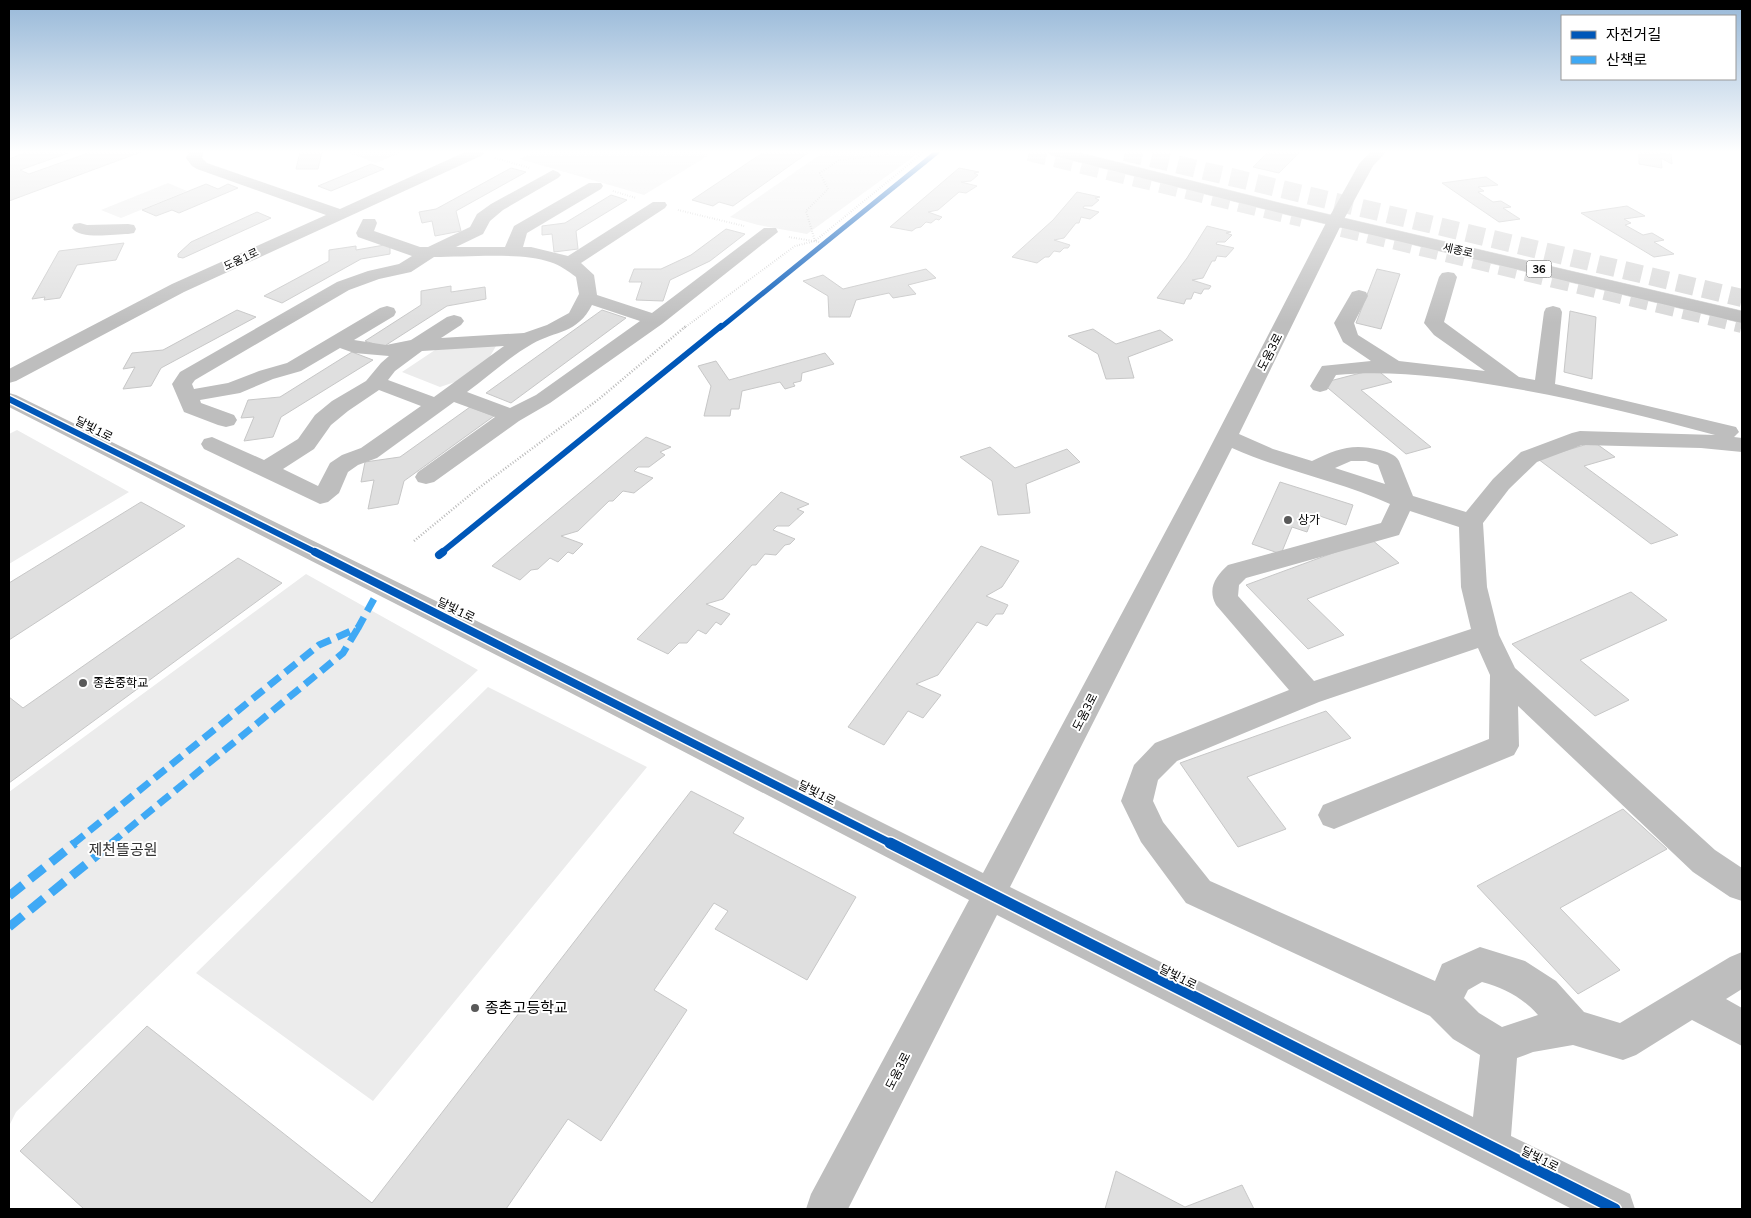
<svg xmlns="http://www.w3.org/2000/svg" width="1751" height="1218" viewBox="0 0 1751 1218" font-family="Mulish,'Noto Sans KR',sans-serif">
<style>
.green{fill:#ececec}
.building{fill:#dfdfdf;stroke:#c7c7c7}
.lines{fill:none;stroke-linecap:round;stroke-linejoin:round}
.highway-tunnel{stroke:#d9d9d9;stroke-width:18;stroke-dasharray:18 9;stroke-linecap:butt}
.major-casing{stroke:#dbdbdb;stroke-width:1}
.path-far1{stroke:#b9b9b9;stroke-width:2;stroke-dasharray:0.5 2;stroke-linecap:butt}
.path{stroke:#b9b9b9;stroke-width:2.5;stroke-dasharray:1 2;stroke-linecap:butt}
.minor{fill:#bebebe;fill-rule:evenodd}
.major{fill:#bebebe;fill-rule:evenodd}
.quiet-far1{stroke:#3fa9f5;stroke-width:7;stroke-dasharray:14 7;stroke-linecap:butt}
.quiet{stroke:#3fa9f5;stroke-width:9;stroke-dasharray:18 9;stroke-linecap:butt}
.cycleway-far3-casing{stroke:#fff;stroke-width:7}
.cycleway-far2-casing{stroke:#fff;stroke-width:9}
.cycleway-far1-casing{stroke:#fff;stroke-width:11}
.cycleway-casing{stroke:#fff;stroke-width:14}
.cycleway-far3{stroke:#0057b8;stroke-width:5}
.cycleway-far2{stroke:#0057b8;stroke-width:6}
.cycleway-far1{stroke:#0057b8;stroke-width:8}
.cycleway{stroke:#0057b8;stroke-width:11}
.poi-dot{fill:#595959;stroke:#fff;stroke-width:2}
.labels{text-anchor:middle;stroke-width:4;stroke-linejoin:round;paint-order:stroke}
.far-street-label{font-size:11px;fill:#000;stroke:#fff}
.shield{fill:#fff;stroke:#4c4c4c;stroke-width:1}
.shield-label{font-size:11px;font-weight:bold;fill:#000}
.street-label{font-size:12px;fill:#000;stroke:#fff}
.poi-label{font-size:12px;fill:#000;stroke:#fff;text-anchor:start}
.near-park-label{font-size:15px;fill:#333;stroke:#fff}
.near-poi-label{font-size:15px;fill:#000;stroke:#fff;text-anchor:start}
</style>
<rect width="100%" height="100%" fill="#fff"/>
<path class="green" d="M351,152H403L376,163L349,153Z
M533,152H700L709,155L644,195L520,159Z
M824,152H920L807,234L758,225L730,217Z
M168,183L187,191L121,218L101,210Z
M441,346H496L488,360L461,380L440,387L402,372Z
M17,430L129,492L9,564V434Z
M306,574L478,670L16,1112L9,1126V792Z
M488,687L647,767L373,1101L196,973Z"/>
<path class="building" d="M27,152L68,153L20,170L29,174L91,152H141L9,201V159Z
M300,152H322L318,169H296Z
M764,152H809L733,206L719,202L713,206L692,200Z
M1268,152H1300L1279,173L1253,167Z
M1639,152L1671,154L1672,164L1661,158L1662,168L1639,164Z
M371,164L384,169L331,191L318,186Z
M511,168L526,172L456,211L461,231L435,236L432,221L422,223L419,212L436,209Z
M959,168L979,172L974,173L978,175L971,181L961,182L977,186L966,193L959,192L938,210L928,212L942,217L939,220L936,219L931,223L926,222L921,227L916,228L912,231L890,227Z
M1486,177L1498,185L1478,187L1484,191L1478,192L1493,202L1501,201L1511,207L1503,208L1520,219L1499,222L1442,183Z
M206,184L218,189L228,184L238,188L179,213L172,210L156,216L142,210Z
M1077,192L1100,197L1095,198L1099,200L1092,206H1084L1083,208L1099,212L1090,219L1081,217L1079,223H1076L1064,238L1054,240L1070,245L1068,248H1064L1060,252L1054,251L1049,257H1045L1037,263L1012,257L1053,220Z
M611,195L627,200L576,231L578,249L554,252L552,234L542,235V226L565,223Z
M1627,206L1645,216L1624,219L1631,223L1625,225L1643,235L1652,233L1664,240L1654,242L1674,254L1654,257L1581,213Z
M257,212L271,218L183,258L178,257V254L191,242Z
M1207,226L1231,232L1226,233L1232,235L1225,242H1217L1216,244L1234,248L1226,257L1217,256L1215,261H1212L1203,278L1192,280L1211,286L1209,289H1204L1201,294L1194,292L1191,299H1186L1184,304L1157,298L1187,258Z
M726,229L745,234L710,261L670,280L663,301L636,300L642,282H629L634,269H661L691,255Z
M124,243L116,260L77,265L60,298L44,300L45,297L32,299L59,251Z
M390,244V254L361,259L282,303L264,296L329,261V250L356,246V250Z
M926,269L936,278L908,285L916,294L893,298L889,293L856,300L850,317H829L828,296L803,281L823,275L843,289Z
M1377,269L1400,274L1381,329L1356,323Z
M451,286V292L485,287L486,299L447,306L383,347L365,341L421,305V291Z
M237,310L256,317L161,368L151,386L123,389L135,367L123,369L132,353L163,350Z
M602,310L626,318L511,403L486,393Z
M1570,311L1596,317L1592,379L1564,372Z
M1093,329L1116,344L1160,330L1173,340L1128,357L1134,378L1106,379L1098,354L1068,336Z
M352,352L373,360L281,417L273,437L244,441L254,417L241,418L248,400L280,397Z
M825,353L834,364L802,373L801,381L793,383L795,386L785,389L780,382L742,391L739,409H731L730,416H704L711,386L698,366L716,361L729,380Z
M1376,369L1392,382L1361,390L1431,447L1406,454L1322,383Z
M470,407L494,416L404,481L398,504L368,509L374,480L361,482L365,462L400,457Z
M646,437L671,447L660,452L665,455L649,467H638L634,471L653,478L634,493L623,491L613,501H609L578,531L561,536L583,544L573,554L568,552L558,562L550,558L538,569L531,570L520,580L492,566Z
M1594,442L1615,457L1584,466L1678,535L1651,544L1538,459Z
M990,447L1015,468L1067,449L1080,462L1026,484L1030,513L998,515L992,481L960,457Z
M1280,482L1353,505L1346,525L1314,514L1307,532L1292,527L1281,554L1252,544Z
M781,492L809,504L797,509L804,512L789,526H777L773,530L795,539L790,544L785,545L776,555L765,554L756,565H752L723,599L706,604L730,614L721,625L716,622L706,634L698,630L687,643H679L668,654L637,639Z
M141,502L185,526L9,640V583Z
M1371,539L1399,563L1307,599L1344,635L1308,649L1246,585Z
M981,546L1019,561L1002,587L986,596L1008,605L1003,614H996L987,626L977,622L938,675L916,684L941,695L923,718L908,711L884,745L848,727Z
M238,558L282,583L9,783V697L23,708Z
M1631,592L1667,620L1580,660L1629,700L1595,716L1512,644Z
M1326,711L1351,738L1247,777L1286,829L1238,847L1180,763Z
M691,791L744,818L733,833L856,897L807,980L715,929L728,911L714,903L654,990L687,1010L601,1141L568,1119L506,1209H84L20,1151L147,1026L372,1203Z
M1623,809L1667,849L1560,908L1620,970L1578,994L1477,886Z
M1116,1171L1185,1207L1242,1185L1254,1209H1105Z"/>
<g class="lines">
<path class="highway-tunnel" d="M1029,152L1302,218
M1125,152L1742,298
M1342,228L1742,324"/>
<defs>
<path id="major" d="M1049,152H1077L1284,204L1742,311V323L1284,214L1051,155Z"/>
</defs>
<use href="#major" class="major-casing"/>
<path class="path-far1" d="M495,158L530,168
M613,191L636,198
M678,210L744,226
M789,237L825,243
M815,241L806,211L828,189L820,173L839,160L887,155L891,152
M684,328L795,246L815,241L924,152"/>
<path class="path" d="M414,541L476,490L599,399L686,326"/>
<path class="minor" d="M189,152H204L202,158L207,163L340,209L465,152H485L483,155L184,292L16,381L9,383V369L172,284L326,215L197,169L192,166L186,158Z
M1370,152H1386L1373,166L1343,221L1239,434L1273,449L1312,461C1337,449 1352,443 1380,450C1387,452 1395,454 1399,461L1413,496L1466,512L1493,479L1521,452L1572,433L1580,431L1715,435C1644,416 1572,398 1500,386C1446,377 1391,370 1336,375L1327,390L1320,392L1313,390L1310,386L1322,366L1371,361L1343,342L1334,323L1352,292L1359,290L1366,292L1368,296L1354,323L1358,335L1399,361L1485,371L1434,335L1424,323L1439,277L1442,273L1448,272L1454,273L1457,277L1444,322L1519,377L1535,380L1544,312L1546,308L1553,306L1560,308L1562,312L1555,384L1736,427L1739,432L1734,437L1742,438V452L1701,448L1582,445L1537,462L1509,489L1483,523L1487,587L1499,635L1515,668L1715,850L1742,868V901L1730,897L1693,872L1518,706L1519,746L1514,755L1334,829L1323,825L1318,815L1323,805L1489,739L1490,675L1478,648L1319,702L1177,761L1158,780L1153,801L1163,822L1210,881L1435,981L1442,964L1480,947L1525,961L1556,981L1584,1012L1620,1023L1730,957L1742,952V989L1726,999L1742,1008V1046L1692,1020L1636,1055L1623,1060L1573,1045L1533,1052L1517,1058L1511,1136L1630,1194L1635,1209H1572L997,915L848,1209H806L811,1194L969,900L569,692L9,407V393L16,395L589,676L983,873L1199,469L1327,221L1359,164ZM1232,448C1283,471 1339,481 1390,504L1381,523L1228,565C1216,576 1207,588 1216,605L1289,690L1155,743L1134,765L1121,801L1141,842L1186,903L1430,1016L1453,1039L1480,1055L1473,1117L1010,887ZM1351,461H1366L1378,465L1385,484L1335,468ZM1410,511L1459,527L1461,587L1471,629L1314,681L1238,596L1239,585L1246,578L1399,535ZM1482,982C1504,988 1522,997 1538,1015L1502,1027L1479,1013L1464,998L1468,990Z
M553,170L558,172L561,175L558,178L503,210L490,221L483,234L456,247H505L514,226L589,183H601L603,186L601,189L527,233L523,247H531L568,256L653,202H665L667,205L665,208L581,263L594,275L597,295L652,313L764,228H776L778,232L662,324L550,403L519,421L434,482L426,484L418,482L415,477L418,472L495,417L454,402L377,458L358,465L348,472L339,493L328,502L320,504L204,449L201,444L204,439L212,437L264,460L298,439L315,415L332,401L366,381L381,363L389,356L354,353L340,348L301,371L273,379L240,393L200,400L201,403L234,415L237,420L234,425L226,427L218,425L184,412L172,384L180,372L337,282L368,271L399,264L412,256L358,237L356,233L363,219H375L377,223L374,231L420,247H428L470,227L477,214L491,204ZM434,257C466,257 522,252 550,262C560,265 568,271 576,277L579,294L569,313L547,325L524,333L441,338L461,325L464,321L461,317L454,315L447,317L411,340L386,345L354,340L394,316L396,312L394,308L387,306L380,308L287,363L259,371L228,383L194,389L192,384L195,380L349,290L379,279L411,272ZM592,305L640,321L536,395L510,408L467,392C488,377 509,357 532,344C557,330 577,334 592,305ZM504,346L434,397L388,380L395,371L422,351ZM379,390L421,406L361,448L342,455L330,463L318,486L283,469L314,449L331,425L348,411Z
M80,223L87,225L128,224L134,225L136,229L134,233L128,234C114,234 80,240 72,228L74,224Z"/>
<use href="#major" class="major"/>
<path class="quiet-far1" d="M73,844L319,645L358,628L375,597
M110,844L343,653L358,628"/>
<path class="quiet" d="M9,896L75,843
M9,927L112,843"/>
<defs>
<path id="cycleway-far3" d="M720,328L937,152"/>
<path id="cycleway-far2" d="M9,399L317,553
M441,553L721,326"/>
<path id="cycleway-far1" d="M315,552L892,844
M439,555L443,552"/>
<path id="cycleway" d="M890,843L1615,1209"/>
</defs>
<use href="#cycleway-far3" class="cycleway-far3-casing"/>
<use href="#cycleway-far2" class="cycleway-far2-casing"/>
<use href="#cycleway-far1" class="cycleway-far1-casing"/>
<use href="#cycleway" class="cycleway-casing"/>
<use href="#cycleway-far3" class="cycleway-far3"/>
<use href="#cycleway-far2" class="cycleway-far2"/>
<use href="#cycleway-far1" class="cycleway-far1"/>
<use href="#cycleway" class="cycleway"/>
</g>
<linearGradient id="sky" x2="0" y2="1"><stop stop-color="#97b8d8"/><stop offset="0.47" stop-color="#fff"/><stop offset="1" stop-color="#fff" stop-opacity="0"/></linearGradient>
<rect width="1751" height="323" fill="url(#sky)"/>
<g class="poi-dot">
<circle cx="1288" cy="520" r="5"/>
<circle cx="83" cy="683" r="5"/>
<circle cx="475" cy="1008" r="5"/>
</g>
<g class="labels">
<g class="far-street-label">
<text transform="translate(1458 250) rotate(13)" y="4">세종로</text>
<text transform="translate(241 259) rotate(-25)" y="4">도움1로</text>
</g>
<rect class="shield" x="1526.5" y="260.5" width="25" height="17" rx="4"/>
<g class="shield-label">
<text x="1539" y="273">36</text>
</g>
<g class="street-label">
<text transform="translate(1270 352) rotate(-63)" y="4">도움3로</text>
<text transform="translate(94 429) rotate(27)" y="4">달빛1로</text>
<text transform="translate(456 610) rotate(26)" y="4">달빛1로</text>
<text transform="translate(1085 712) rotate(-63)" y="4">도움3로</text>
<text transform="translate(817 793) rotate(27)" y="4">달빛1로</text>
<text transform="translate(1178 977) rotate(27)" y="4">달빛1로</text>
<text transform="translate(898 1071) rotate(-63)" y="4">도움3로</text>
<text transform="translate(1540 1159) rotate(27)" y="4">달빛1로</text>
</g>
<g class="poi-label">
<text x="1298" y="524">상가</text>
<text x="93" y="687">종촌중학교</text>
</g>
<g class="near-park-label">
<text x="123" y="855">제천뜰공원</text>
</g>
<g class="near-poi-label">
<text x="485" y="1013">종촌고등학교</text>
</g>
</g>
<rect width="1751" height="1218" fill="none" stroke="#000000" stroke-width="20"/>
<rect x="1561" y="15" width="175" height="65" fill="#ffffff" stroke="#999999"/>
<rect x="1571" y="31" width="25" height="8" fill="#0057b8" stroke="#999999"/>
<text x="1606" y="40" font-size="15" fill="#000000">자전거길</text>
<rect x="1571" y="56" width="25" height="8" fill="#3fa9f5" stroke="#999999"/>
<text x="1606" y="65" font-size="15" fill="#000000">산책로</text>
</svg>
